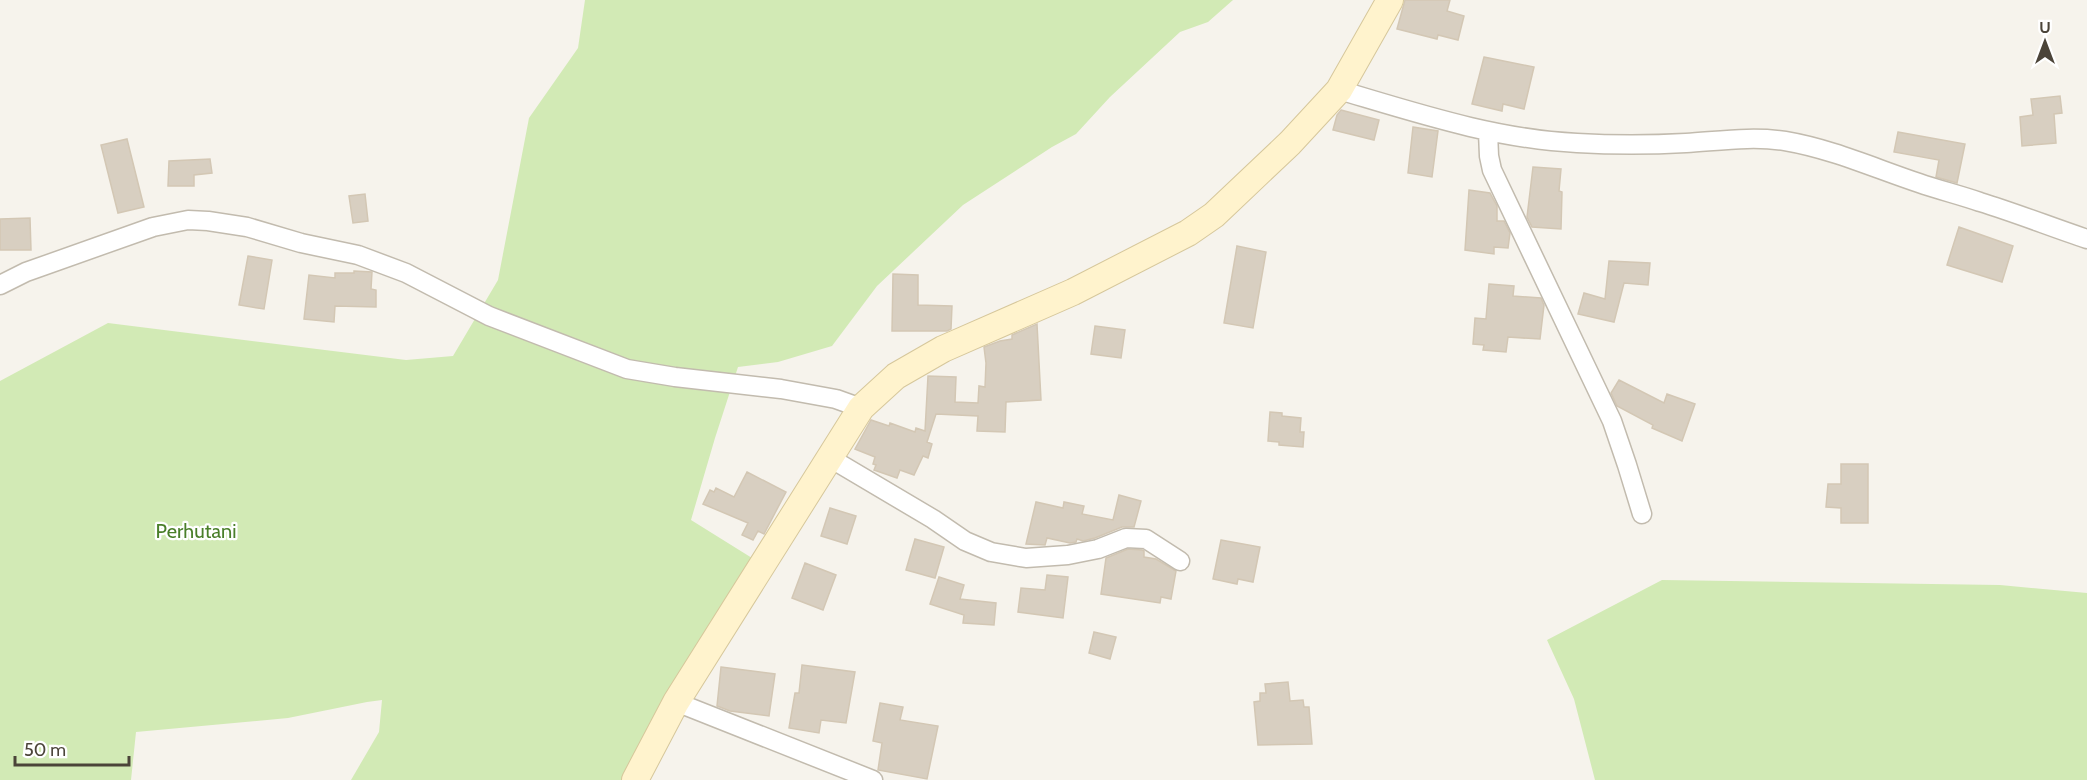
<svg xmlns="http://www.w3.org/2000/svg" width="2087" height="780" viewBox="0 0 2087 780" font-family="Cabin,sans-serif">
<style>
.green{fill:#d2eab5}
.building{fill:#d8cfc1;stroke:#d3c7b4;stroke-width:1.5}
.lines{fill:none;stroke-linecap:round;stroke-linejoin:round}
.street-casing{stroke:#c2bbae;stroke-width:21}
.secondary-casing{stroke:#d6c79b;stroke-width:28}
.street{stroke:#fff;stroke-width:18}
.secondary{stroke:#fff3cd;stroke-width:26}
.labels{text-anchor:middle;stroke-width:4.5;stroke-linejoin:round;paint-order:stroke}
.park-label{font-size:20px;fill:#4a7f2a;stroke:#fff}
</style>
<rect width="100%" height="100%" fill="#f6f3ec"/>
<path class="green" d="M585,0H1233L1208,22L1180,32L1110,97L1076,134L1052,147L963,205L877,286L832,346L778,362L738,367L715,438L691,520L752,558L623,780H351L379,732L382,700L367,702L288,718L136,732L131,780H0V381L108,323L406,360L453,356L498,280L529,118L578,48Z
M1662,580L2000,585L2087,593V780H1595L1574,699L1547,640Z"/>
<path class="building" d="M1405,0H1450L1447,11L1464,16L1458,40L1438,35L1437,39L1397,29Z
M1484,57L1534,67L1524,109L1503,104L1502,111L1472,104Z
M2060,96L2062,113L2054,114L2056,143L2022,146L2020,117L2033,115L2031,99Z
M1341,110L1379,120L1374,140L1333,130L1337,115Z
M1413,127L1438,131L1432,177L1408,173Z
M1898,132L1965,144L1957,183L1936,177L1939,160L1894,152Z
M127,139L144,207L118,213L101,145Z
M210,159L212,173L194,175V186H168L169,161Z
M1533,167L1561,169L1559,191L1562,192L1561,229L1532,227L1527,217Z
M1469,190L1490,193L1497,206V221H1504L1510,233L1508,248L1494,247V254L1465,250Z
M365,194L368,221L353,223L349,196Z
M30,218L31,250H0V219Z
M1959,227L2013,246L2002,282L1947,265Z
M1237,246L1266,252L1253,328L1224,323Z
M248,256L272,260L264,309L239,305Z
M1609,261L1650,263L1648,285L1624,283L1614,322L1578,314L1584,293L1605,299Z
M354,271L372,272L371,289L376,290V307L335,306L334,322L304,319L309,275L335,278V273H354Z
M893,274L918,275V305L952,306L951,329L947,331H892Z
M1489,284L1514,286L1513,296L1541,298L1544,305L1540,339L1508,337L1506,352L1483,350L1484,345L1473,344L1475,318L1486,319Z
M1037,324L1041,400L1006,402L1005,432L977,431L978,416L936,414L927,442L932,444L928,458L923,456L914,475L900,470L897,478L874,470L876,465L873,464L875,457L855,449L871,420L889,426L890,423L915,432L916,428L925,431L928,376L956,377L955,402L978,403L979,386L985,387L986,363L984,347L1000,341L1012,339V335Z
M1095,326L1125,330L1121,358L1091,354Z
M1619,380L1664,403L1667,394L1695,404L1682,441L1652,428L1653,425L1617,406L1611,393Z
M1270,412L1282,413V416L1301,418L1300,432H1304L1303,447L1279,445V442L1268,441Z
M1841,464H1868V523H1841V508L1826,507L1828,484H1841Z
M747,472L786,492L764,534L758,531L753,540L742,535L748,523L703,504L710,490L714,492L716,488L734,497Z
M1119,495L1141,501L1134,527H1122L1095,538L1083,541L1077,539L1076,542L1070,543L1047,538L1045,545L1026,544L1036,502L1063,508L1064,502L1084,506L1082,514L1113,520Z
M830,508L856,516L847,544L821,536Z
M915,539L944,547L935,578L906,570Z
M1221,540L1260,547L1253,582L1238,579L1237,584L1213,579Z
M1128,549L1142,550L1144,551V557L1156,559L1176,571L1171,599L1161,597L1160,603L1101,594L1106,558Z
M805,563L836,575L823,610L792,598Z
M1047,575L1068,577L1063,618L1018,612L1021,588L1045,590Z
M939,577L964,585L960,599L996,603L994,625L963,623L964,615L930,604Z
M1094,632L1116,637L1110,659L1089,653Z
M802,665L855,672L846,723L821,720L819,733L789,728L795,693H799Z
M721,667L775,674L769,716L730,711L717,706Z
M1288,682L1290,701L1303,700L1304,707H1309L1312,744L1258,745L1254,702L1260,701V693H1266L1265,684Z
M880,703L903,707L900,720L938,726L927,779L878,770L882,743L873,741Z"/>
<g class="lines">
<defs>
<path id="street" d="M1339,90C1417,113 1495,139 1577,143C1613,145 1650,145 1686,143C1719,141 1752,136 1785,141C1832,149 1874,168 1919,183C1939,190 1960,195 1980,202C2016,213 2051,227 2087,239
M1488,132L1489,156L1492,170L1612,421L1627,465L1642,514
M0,285L26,272L153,227L188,220L208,221L247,227L301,243L358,255L406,273L489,316L627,369L675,377L781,389L836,399L861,408
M830,458L933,519L965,541L991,552L1026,558L1068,555L1098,549L1126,538L1146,539L1180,561
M676,702L873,780"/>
<path id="secondary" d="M635,780L676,702L861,408L896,376L943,349L1073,292L1188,233L1214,215L1290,143L1339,90L1390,0"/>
</defs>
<use href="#street" class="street-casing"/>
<use href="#secondary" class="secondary-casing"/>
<use href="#street" class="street"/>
<use href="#secondary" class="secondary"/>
</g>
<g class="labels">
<g class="park-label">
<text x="196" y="538">Perhutani</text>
</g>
</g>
<g transform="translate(2045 42)" stroke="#ffffff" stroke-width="4.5" paint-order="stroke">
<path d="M0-4.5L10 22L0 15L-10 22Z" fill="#4b4439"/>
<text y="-9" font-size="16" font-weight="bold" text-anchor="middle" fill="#4b4439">U</text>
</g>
<path d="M15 756v9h114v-9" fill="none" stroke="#4b4439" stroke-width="3"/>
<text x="24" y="756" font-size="18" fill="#4b4439" stroke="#ffffff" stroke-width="4.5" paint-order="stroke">50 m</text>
</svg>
